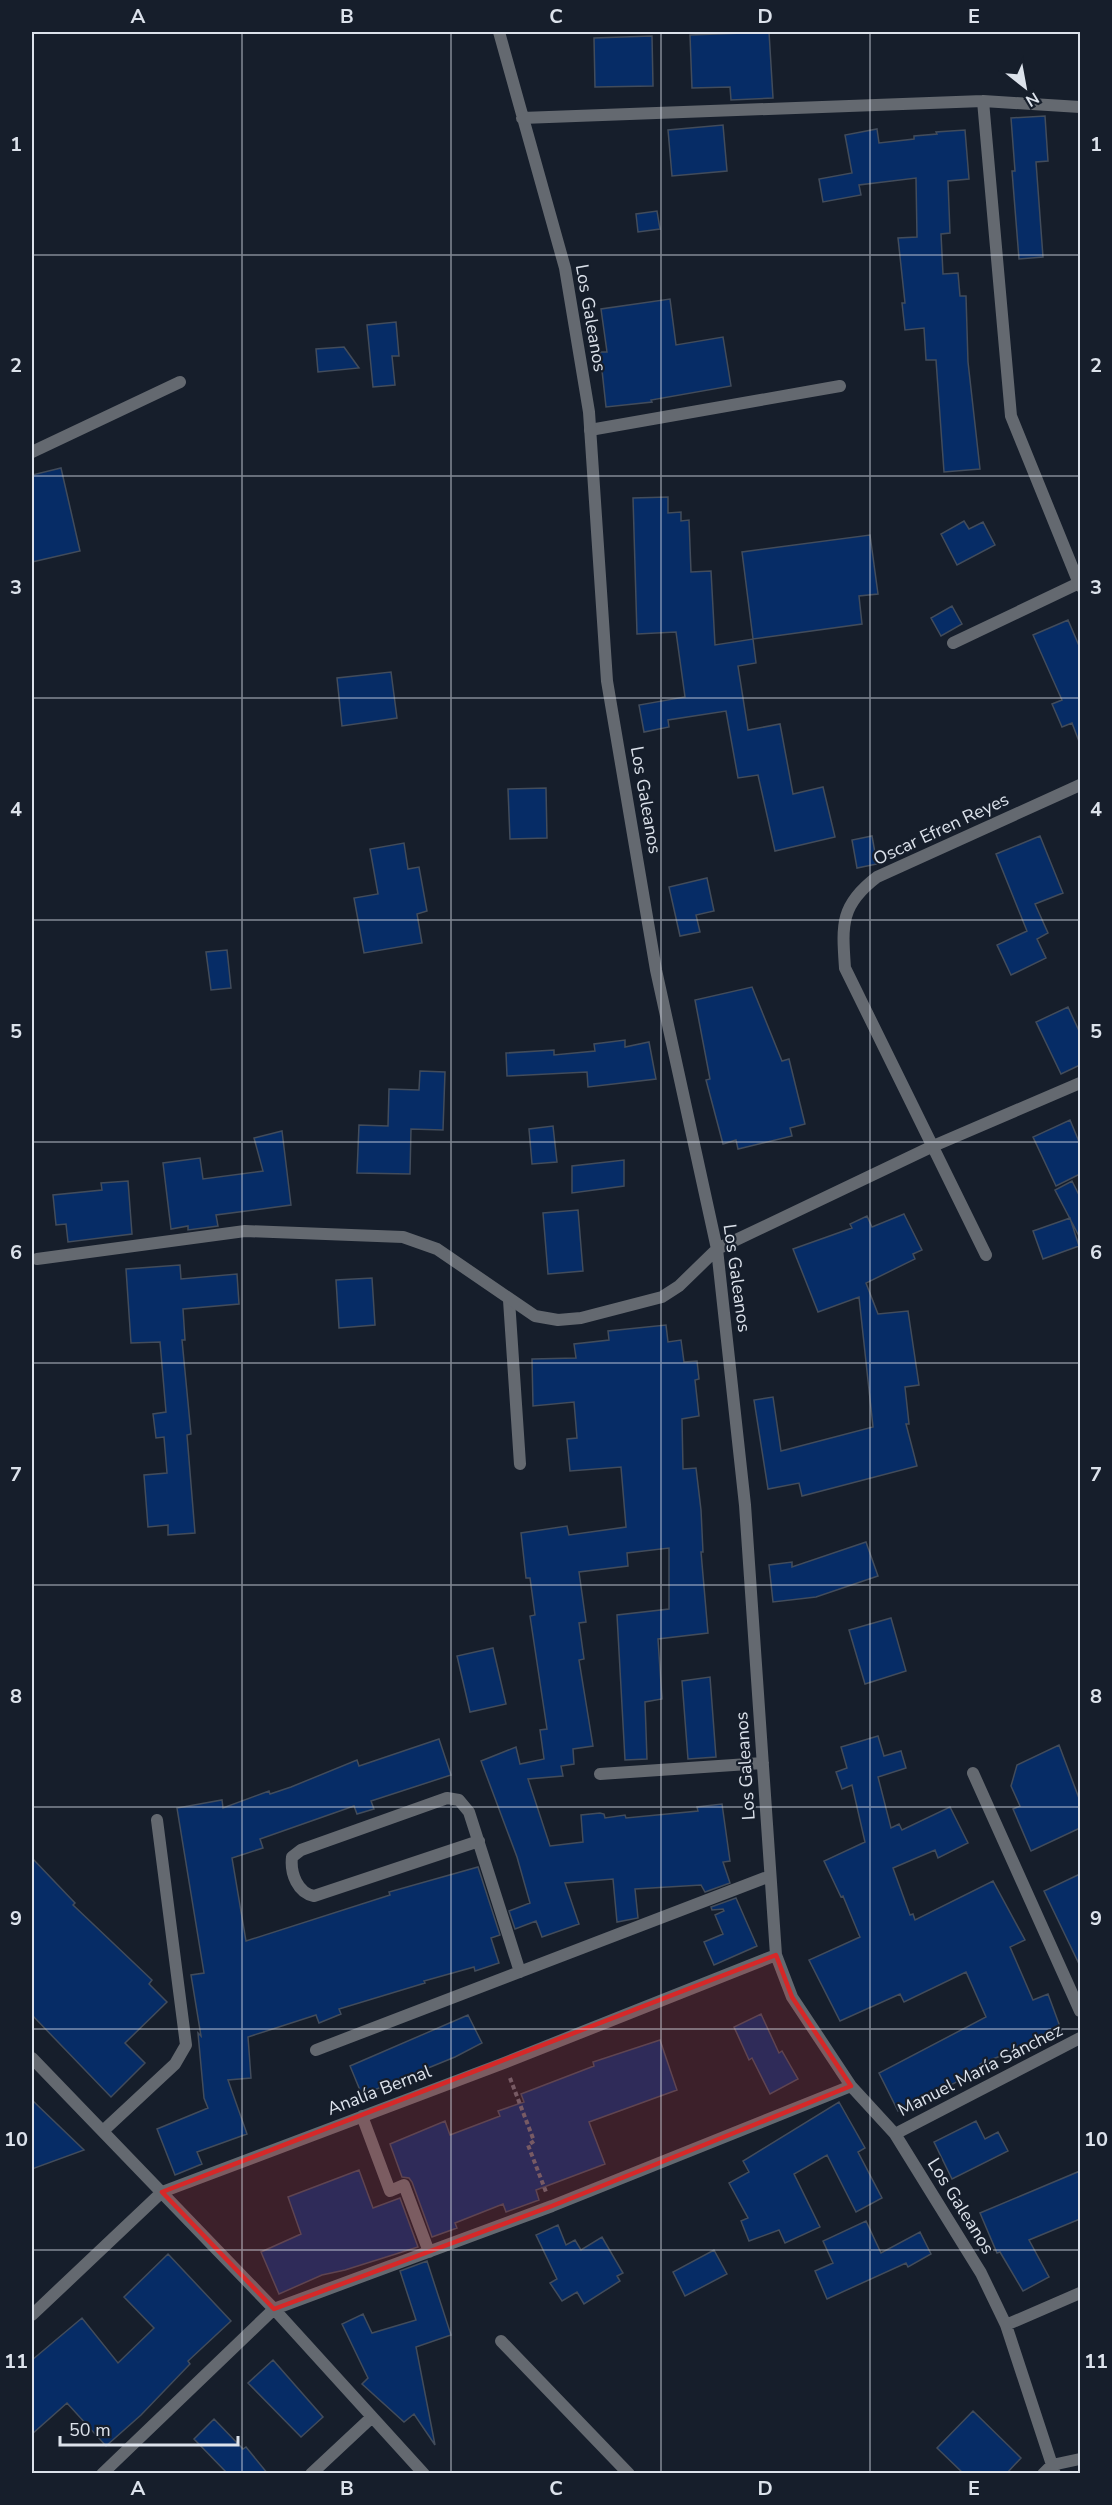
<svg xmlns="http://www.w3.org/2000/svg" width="1112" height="2505" viewBox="0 0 1112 2505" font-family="'Nunito Sans',sans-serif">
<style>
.building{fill:#062c66;stroke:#424c5b;stroke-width:1.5}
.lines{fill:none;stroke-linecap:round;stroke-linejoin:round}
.path{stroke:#606773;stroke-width:4;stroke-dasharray:4.5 3;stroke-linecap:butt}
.service{stroke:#646970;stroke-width:12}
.minor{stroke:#646970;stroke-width:12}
.marked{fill:#d62828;fill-opacity:0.2;stroke:#d62828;stroke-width:4.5;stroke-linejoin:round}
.grid{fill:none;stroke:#dce2eb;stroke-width:1.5;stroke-opacity:0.55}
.labels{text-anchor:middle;stroke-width:4.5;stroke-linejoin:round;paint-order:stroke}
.street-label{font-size:18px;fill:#dce2eb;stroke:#161e2b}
.neatline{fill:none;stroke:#dce2eb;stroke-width:2}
.grid-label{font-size:20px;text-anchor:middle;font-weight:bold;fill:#dce2eb}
</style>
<rect width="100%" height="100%" fill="#161e2b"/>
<path class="building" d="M769,32L773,98L731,100L730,87L692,88L690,35Z
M652,36L653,86L595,87L594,38Z
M1045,116L1048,161L1036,162L1043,257L1019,259L1012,171H1015L1011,118Z
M723,125L727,171L672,176L668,130Z
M877,129L879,143L914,139V136L937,134L936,132L965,130L969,179L948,181L950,233L941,234L943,274L958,273L960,296H966L968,362L980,469L944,472L936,360H926L924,328L905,330L902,303H905L898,238L917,237L916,178L859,185L861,195L823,202L819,179L852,173L845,135Z
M657,211L660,229L638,232L636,214Z
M670,299L676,345L723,337L731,386L651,400L652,402L606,407L600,352H607L601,309Z
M396,322L399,356H392L395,385L373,387L367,325Z
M344,347L359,368L318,372L316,349Z
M61,468L80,551L32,562V475Z
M668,497V513L681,512V521L689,520L691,572L711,571L715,645L753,639L756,663L738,666L748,730L780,724L793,794L823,787L835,837L775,851L758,775L738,778L726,711L668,720L669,727L644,732L639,705L685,697L676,632L637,634L633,498Z
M964,521L969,529L983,522L995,545L957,565L941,534Z
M870,535L878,594L859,596L862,624L753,639L742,552Z
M952,606L962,624L941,636L931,618Z
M1068,620L1080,648V744L1072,723L1062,727L1052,704L1062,700L1033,635Z
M391,672L397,718L342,726L337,678Z
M546,788L547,838L510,839L508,789Z
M872,836L877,864L857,868L852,840Z
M1040,836L1063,893L1035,904L1048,933L1037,939L1046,958L1011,975L997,945L1027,931L996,854Z
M404,843L408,869L419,867L427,911L417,914L422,943L364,953L354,898L378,894L370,849Z
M707,878L714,911L696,915L700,932L680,936L669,887Z
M227,950L231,988L211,990L206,952Z
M752,987L782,1061L789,1059L805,1124L790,1128L792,1136L738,1149L736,1140L723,1144L706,1080L710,1079L695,1000Z
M1068,1007L1080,1033V1065L1061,1074L1036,1022Z
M625,1040V1047L649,1042L656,1079L588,1087L587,1072L507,1076L506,1053L554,1050V1055L595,1051L594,1044Z
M420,1071L445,1072L443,1130L411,1129L410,1174L357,1173L359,1125L388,1126L389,1089L419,1090Z
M1070,1120L1080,1144V1174L1056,1186L1033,1137Z
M553,1126L557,1162L532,1164L529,1129Z
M282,1131L291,1205L216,1215L218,1226L188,1230V1226L171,1229L163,1163L200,1158L203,1179L263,1171L254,1138Z
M624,1160V1186L572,1193V1166Z
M128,1181L132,1234L68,1242L66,1224L56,1225L53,1195L102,1190L101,1183Z
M1072,1181L1080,1197V1238L1055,1190Z
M578,1210L583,1271L548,1274L543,1213Z
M904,1214L922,1250L913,1254L915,1259L866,1283L878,1314L908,1311L919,1385L905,1387L909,1424H906L917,1466L802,1496L799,1483L768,1489L754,1400L773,1397L781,1451L873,1427L859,1297L818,1312L793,1249L852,1228L850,1224L867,1216L872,1227Z
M1070,1218L1079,1246L1043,1259L1033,1231Z
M180,1265L181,1279L237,1274L239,1304L183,1309L185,1340H182L191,1434L187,1435L195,1533L168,1535V1525L148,1527L144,1475L167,1473L164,1437L156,1438L153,1414L166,1412L160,1342L131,1343L126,1269Z
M372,1278L375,1325L339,1328L336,1280Z
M666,1325L668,1342L681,1340L684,1362L697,1361L699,1379L695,1380L699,1416L682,1419L683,1469L696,1468L701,1510L703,1552H701L708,1633L658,1639L662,1699L645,1702L647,1759L625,1760L617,1615L669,1609V1548L627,1553L628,1566L579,1572L586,1622L579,1623L584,1659L579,1660L593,1746L573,1749L574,1764L561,1766L563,1776L528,1779L550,1846L583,1842L581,1815L600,1813L604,1814L605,1818L625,1815L626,1818L698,1811L697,1807L722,1804L730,1861L723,1862L730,1883L705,1892L701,1885L635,1889L638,1918L617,1922L613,1879L565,1883L579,1924L542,1937L536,1921L515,1929L509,1911L530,1903L517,1857L481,1761L516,1747L520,1764L544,1759L540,1730L547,1729L530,1616L535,1615L530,1578H526L521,1533L567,1526L569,1535L626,1527L621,1467L570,1471L567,1439L577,1438L574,1402L533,1406L532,1359L576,1358L574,1344L609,1340L608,1331Z
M866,1542L878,1576L816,1597L773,1602L769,1565L792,1562V1567Z
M891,1618L906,1671L865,1684L849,1630Z
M493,1648L506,1704L470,1712L457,1656Z
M710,1677L716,1757L688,1759L682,1681Z
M878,1736L884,1756L901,1751L906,1768L878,1777L891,1828L899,1824L902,1830L950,1807L968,1843L938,1858L935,1850L893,1868L910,1915L913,1914L915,1920L993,1881L1025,1940L1010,1947L1033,2000L1048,1994L1062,2032L980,2064L983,2069L898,2111L879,2073L986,2017L966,1972L904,2002L900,1994L840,2021L809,1960L860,1937L843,1896L841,1897L824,1861L865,1842L852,1785L842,1789L836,1772L847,1768L841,1747Z
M439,1739L451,1775L371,1801L374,1809L357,1814L354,1806L260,1839L263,1848L232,1858L246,1941L390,1895L389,1892L478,1867L500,1935L491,1938L499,1963L475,1971L474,1967L424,1981L425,1983L339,2009L341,2014L319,2023L316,2015L248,2037L251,2078L228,2080L247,2134L197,2152L202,2164L175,2175L157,2129L208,2108L204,2098L198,2033L201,2036L191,1975L204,1973L177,1808L222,1800L223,1808L269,1791L270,1794L291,1787L357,1760L359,1766Z
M1059,1745L1080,1801V1828L1031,1851L1013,1809L1020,1806L1011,1786L1017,1765Z
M32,1858L75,1903L73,1905L152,1980L149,1984L167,2002L125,2043L145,2063L111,2097L32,2015Z
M1080,1874V1966L1044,1891Z
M736,1898L757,1946L714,1965L704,1942L723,1934L715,1915L724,1911L723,1909L712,1910L711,1907Z
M761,2014L779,2053L782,2051L798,2079L770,2094L752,2058L749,2060L734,2027Z
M468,2015L482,2043L455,2057L362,2095L350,2066Z
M660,2040L677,2090L589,2122L605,2164L536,2190L539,2200L506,2212L503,2204L455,2223L457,2228L432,2237L412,2182L409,2178L402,2177L390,2144L445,2121L450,2135L500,2116L498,2111L524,2102L521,2094L594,2066L593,2062Z
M32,2100L84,2150L32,2169Z
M839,2102L865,2148L858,2152L882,2198L856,2212L827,2155L794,2174L820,2227L785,2243L779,2230L749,2241L741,2221L748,2218L729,2183L749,2172L743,2161Z
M976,2121L985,2139L998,2132L1008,2151L952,2179L934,2142Z
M359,2170L373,2208L400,2198L418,2247L345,2270L322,2275L279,2294L261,2252L301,2234L288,2197Z
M1080,2171V2219L1029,2240L1049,2277L1023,2291L1000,2252L997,2253L980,2213Z
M866,2221L881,2253L920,2232L931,2254L908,2267L906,2263L827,2299L815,2271L833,2263L823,2241Z
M558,2225L566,2245L575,2240L581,2250L602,2237L623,2273L617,2276L620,2281L584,2304L577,2292L562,2301L550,2283L557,2279L536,2235Z
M714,2250L727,2274L685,2296L673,2272Z
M168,2254L231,2321L188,2361L190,2364L141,2415L106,2446L67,2403L32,2434V2360L82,2318L118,2363L154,2328L124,2297Z
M427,2261L451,2335L416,2347L435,2445L414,2414L404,2422L362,2384L368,2378L342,2324L363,2314L372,2333L416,2320L400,2271Z
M273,2360L323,2417L301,2437L248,2383Z
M973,2411L1021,2458L1006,2474H964L937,2448Z
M214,2419L243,2449L246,2447L268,2474H228L194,2439Z"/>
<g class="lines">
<path class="path" d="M510,2078L534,2141L528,2145L546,2192"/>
<path class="service" d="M590,430L840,386
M32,452L180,382
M953,643L1079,583
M509,1300L520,1464"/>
<path class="minor" d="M499,32L565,268L589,412L607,681L656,970L717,1249L745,1505L776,1955L792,1997L851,2086L895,2134L981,2273L1006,2325L1055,2474
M983,101L1011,416L1080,586
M522,118L983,101L1080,107
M986,1255L845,968C842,925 840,905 877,877L1080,785
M37,1259L245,1231L403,1237L437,1249L535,1316L558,1320L581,1318L662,1297L679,1286L717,1249L931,1147L1080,1083
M973,1773L1080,2011
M600,1774L763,1763
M479,1841L314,1896C298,1893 290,1874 292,1857L301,1850L447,1798L459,1800L469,1812L520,1972
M316,2050L770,1876
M32,2058L274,2309L424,2474
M362,2116L390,2191L404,2185L429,2252
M103,2131L175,2064L186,2045L157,1820
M895,2134L1080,2038
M32,2315L162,2192L504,2063L776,1955
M1006,2325L1080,2293
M501,2341L629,2474
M102,2474L274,2309L552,2206L851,2086
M311,2474L372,2417
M1043,2474L1052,2465L1080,2459"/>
</g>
<path class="marked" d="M776,1955L792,1997L851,2086L552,2206L274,2309L162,2192Z"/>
<path class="grid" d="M242,32V2474M451,32V2474M661,32V2474M870,32V2474M32,255H1080M32,476H1080M32,698H1080M32,920H1080M32,1142H1080M32,1363H1080M32,1585H1080M32,1807H1080M32,2029H1080M32,2250H1080"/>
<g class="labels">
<g class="street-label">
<text transform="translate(591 318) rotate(80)" y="6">Los Galeanos</text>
<text transform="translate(646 800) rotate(80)" y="6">Los Galeanos</text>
<text transform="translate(941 829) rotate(-25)" y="6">Oscar Efren Reyes</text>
<text transform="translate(737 1278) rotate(82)" y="6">Los Galeanos</text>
<text transform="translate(745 1766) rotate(-94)" y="6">Los Galeanos</text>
<text transform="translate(980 2070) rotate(-27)" y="6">Manuel María Sánchez</text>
<text transform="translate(379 2090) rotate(-21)" y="6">Analía Bernal</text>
<text transform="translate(961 2206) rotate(58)" y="6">Los Galeanos</text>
</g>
</g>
<rect width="1112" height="2505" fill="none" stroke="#161e2b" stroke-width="66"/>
<g transform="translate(1025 87) rotate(149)" stroke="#161e2b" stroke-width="4.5" paint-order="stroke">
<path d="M0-4.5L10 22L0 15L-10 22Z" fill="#dce2eb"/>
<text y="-9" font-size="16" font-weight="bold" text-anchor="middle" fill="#dce2eb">N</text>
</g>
<path d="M60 2436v9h178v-9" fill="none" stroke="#dce2eb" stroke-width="3"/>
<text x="69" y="2436" font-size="18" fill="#dce2eb" stroke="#161e2b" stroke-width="4.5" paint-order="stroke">50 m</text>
<rect x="33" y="33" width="1046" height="2439" class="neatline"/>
<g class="grid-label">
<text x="138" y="23">A</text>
<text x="347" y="23">B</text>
<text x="556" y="23">C</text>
<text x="765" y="23">D</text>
<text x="974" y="23">E</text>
<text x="16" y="151">1</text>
<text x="1096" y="151">1</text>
<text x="16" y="372">2</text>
<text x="1096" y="372">2</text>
<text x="16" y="594">3</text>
<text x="1096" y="594">3</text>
<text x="16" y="816">4</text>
<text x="1096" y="816">4</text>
<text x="16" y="1038">5</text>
<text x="1096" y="1038">5</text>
<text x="16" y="1259">6</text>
<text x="1096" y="1259">6</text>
<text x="16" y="1481">7</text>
<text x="1096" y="1481">7</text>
<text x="16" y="1703">8</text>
<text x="1096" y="1703">8</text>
<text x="16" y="1925">9</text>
<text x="1096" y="1925">9</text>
<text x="16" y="2146">10</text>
<text x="1096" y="2146">10</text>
<text x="16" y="2368">11</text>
<text x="1096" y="2368">11</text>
<text x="138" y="2495">A</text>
<text x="347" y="2495">B</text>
<text x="556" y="2495">C</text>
<text x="765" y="2495">D</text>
<text x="974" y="2495">E</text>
</g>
</svg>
